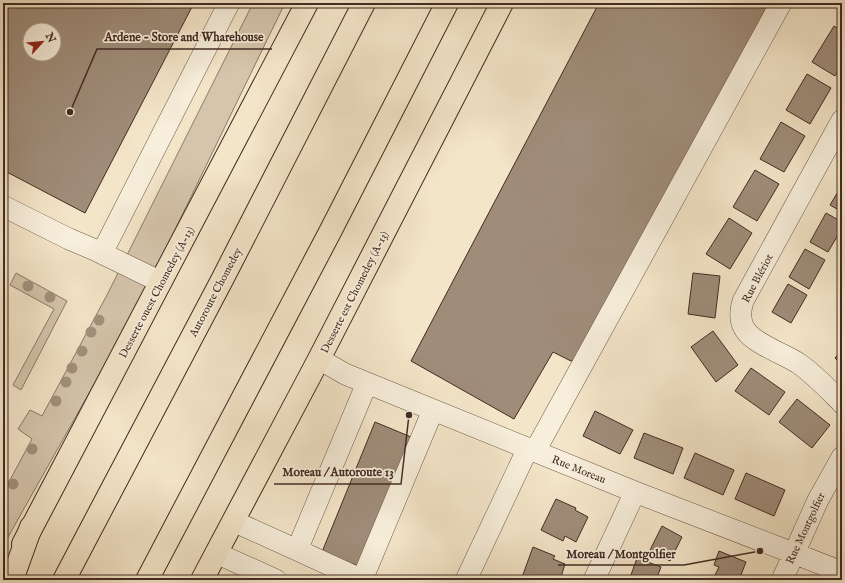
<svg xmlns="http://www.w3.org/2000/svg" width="845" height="583" viewBox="0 0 845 583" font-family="'IM FELL English',serif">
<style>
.green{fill:#d5c5ac;stroke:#8c7868}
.building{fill:#9f8c79;stroke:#432b23;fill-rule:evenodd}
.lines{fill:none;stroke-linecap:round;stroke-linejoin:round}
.minor-casing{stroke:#6f5a4c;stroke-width:22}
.major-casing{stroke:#432b23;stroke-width:24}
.highway-casing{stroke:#432b23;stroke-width:24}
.minor{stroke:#f7eedb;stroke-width:21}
.major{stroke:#f3e5c8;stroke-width:22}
.highway{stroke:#f3e5c8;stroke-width:22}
.tree{fill:#a2907c}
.labels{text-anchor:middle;stroke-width:3.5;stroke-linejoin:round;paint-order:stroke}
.street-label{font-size:11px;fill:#432b23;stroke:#f7eedb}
.leader{fill:none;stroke:#432b23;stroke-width:1.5}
.callout-dot{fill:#432b23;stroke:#f7eedb;stroke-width:1.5}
.callout-label{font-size:12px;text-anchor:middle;font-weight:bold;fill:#432b23;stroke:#f7eedb;stroke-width:3.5;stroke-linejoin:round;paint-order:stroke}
</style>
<rect width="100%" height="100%" fill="#f3e5c8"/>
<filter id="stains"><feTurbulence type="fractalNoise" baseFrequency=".005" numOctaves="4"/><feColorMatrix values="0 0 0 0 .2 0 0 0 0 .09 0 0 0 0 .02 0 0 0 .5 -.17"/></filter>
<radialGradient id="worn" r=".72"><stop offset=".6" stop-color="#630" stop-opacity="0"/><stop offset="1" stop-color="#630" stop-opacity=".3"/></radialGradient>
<path class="green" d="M253,3H285L138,306L3,546V493L32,439L18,429L30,410L42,416L107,295Z
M16,273L67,301L21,390L13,385L54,309L10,285Z"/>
<path class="building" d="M3,3H194L85,213L3,170ZM30,30H54V54H30Z
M599,3H769L582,355L571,361L553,352L514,419L411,361Z
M834,26L842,31V65L835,76L812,62Z
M807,74L831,88L810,124L786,110Z
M781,122L805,136L784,172L760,159Z
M755,170L779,184L757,221L733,207Z
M842,185V212L830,205Z
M826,213L842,222V228L828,252L810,242Z
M729,218L752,233L730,269L706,254Z
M805,249L825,260L809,289L789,277Z
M693,273L720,276L715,318L688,314Z
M788,284L807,295L791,323L772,312Z
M713,331L738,365L716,382L691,347Z
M842,350V365L835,358Z
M751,368L785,392L769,415L735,391Z
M797,399L830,425L812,448L779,422Z
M595,411L633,430L620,454L583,436Z
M375,422L411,437L358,566L322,552Z
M644,433L683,448L673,474L634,458Z
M695,453L734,470L723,495L684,478Z
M746,473L785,490L774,516L735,499Z
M556,499L576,508L575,510L588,517L576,542L565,536L563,541L541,530Z
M662,526L682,537L670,561L650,550Z
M533,547L555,556L553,559L565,564L560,580H521Z
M719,551L746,562L739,580H720L714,577L719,567L714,565Z
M637,558L661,567L656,580H644L631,575Z"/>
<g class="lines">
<defs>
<path id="minor" d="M842,120L743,301C740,311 739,322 746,331C755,344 784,354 798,363C814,374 828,389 842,403
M3,206L69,239L95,250L161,282
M102,253L229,3
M319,359L345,374L367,383L635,492L842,572
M535,451L781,3
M233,521L297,550L367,383
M297,550L358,578L364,575L433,410
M216,553L276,580
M466,580L528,448
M594,580L635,492
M782,580L818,500L842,457"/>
<path id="major" d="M23,544L307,3
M202,580L319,359L502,3"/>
<path id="highway" d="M12,580L31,527
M64,580L223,278L364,3
M147,580L331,230L447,3"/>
</defs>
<use href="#minor" class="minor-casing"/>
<use href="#major" class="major-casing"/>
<use href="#highway" class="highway-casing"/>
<use href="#minor" class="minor"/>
<use href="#major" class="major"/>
<use href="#highway" class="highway"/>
</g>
<g class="tree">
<circle cx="28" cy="286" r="5.5"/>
<circle cx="50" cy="297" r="5.5"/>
<circle cx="99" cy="320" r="5.5"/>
<circle cx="91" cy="332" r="5.5"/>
<circle cx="82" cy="351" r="5.5"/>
<circle cx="72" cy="368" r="5.5"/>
<circle cx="66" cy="382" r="5.5"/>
<circle cx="56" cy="401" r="5.5"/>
<circle cx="32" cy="449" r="5.5"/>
<circle cx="13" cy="484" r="5.5"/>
</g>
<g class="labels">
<g class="street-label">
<text transform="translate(757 278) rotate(-62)" y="4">Rue Blériot</text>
<text transform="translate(156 292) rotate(-62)" y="4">Desserte ouest Chomedey (A-13)</text>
<text transform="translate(215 292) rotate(-62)" y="4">Autoroute Chomedey</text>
<text transform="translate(354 292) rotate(-63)" y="4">Desserte est Chomedey (A-13)</text>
<text transform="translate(579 469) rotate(22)" y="4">Rue Moreau</text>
<text transform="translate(805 528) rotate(-65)" y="4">Rue Montgolfier</text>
</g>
</g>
<path class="leader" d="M70 112L97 49H272M409 415L401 484H274M760 551L684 565H558"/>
<g class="callout-dot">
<circle cx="70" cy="112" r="4"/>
<circle cx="409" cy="415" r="4"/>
<circle cx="760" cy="551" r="4"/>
</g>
<g class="callout-label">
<text x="184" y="41">Ardene - Store and Wharehouse</text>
<text x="338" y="476">Moreau / Autoroute 13</text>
<text x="621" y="558">Moreau / Montgolfier</text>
</g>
<rect width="845" height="583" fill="none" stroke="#f3e5c8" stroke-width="16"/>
<rect x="4" y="4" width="837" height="575" fill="none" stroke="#432b23" stroke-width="2"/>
<rect x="8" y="8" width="829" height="567" fill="none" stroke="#432b23"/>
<g transform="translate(42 42) rotate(63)"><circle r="19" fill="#f7eedb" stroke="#afa091"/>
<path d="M0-3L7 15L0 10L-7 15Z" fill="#8f2418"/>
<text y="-6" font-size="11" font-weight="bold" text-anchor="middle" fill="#432b23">N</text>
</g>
<rect width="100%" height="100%" filter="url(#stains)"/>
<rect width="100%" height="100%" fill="url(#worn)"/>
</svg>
